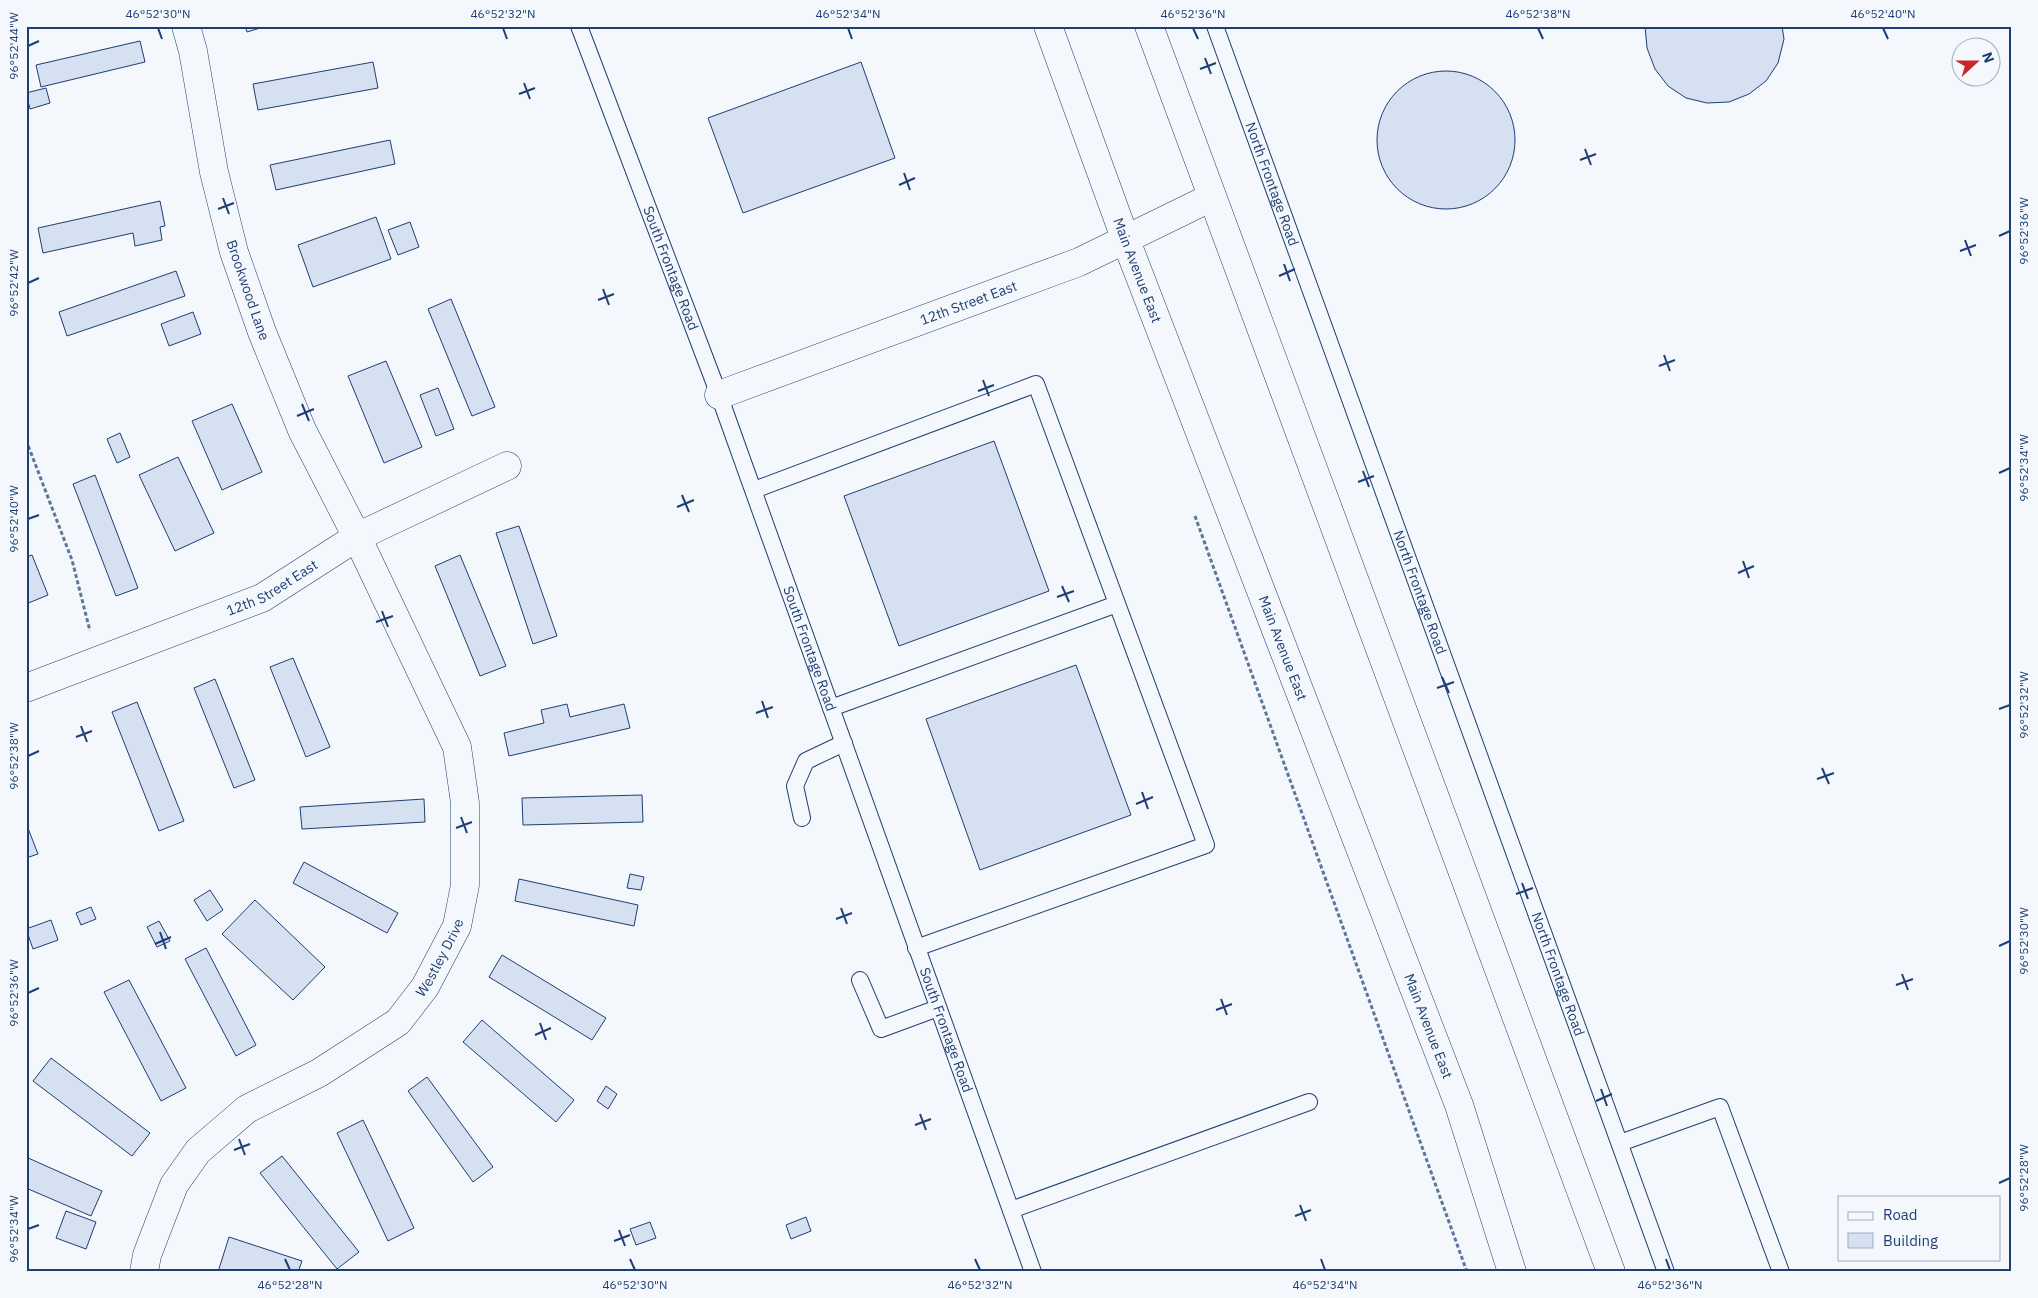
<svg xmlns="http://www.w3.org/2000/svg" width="2038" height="1298" viewBox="0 0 2038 1298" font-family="'IBM Plex Sans',sans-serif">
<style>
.building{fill:#d5e0f0;stroke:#1d3f73}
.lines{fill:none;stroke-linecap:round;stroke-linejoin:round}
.service-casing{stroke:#1d3f73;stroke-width:18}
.minor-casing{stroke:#1d3f73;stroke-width:29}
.primary-casing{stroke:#1d3f73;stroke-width:29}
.path{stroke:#5e769c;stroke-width:3;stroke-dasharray:4 2.5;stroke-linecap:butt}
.service{stroke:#f4f7fb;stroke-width:16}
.minor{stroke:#f4f7fb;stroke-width:28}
.primary{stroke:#f4f7fb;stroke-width:28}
.ticks{fill:none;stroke:#1d3f73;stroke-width:2}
.labels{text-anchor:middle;stroke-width:4;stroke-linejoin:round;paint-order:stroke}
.street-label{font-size:14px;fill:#1d3f73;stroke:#f4f7fb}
.neatline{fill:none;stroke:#1d3f73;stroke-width:2}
.ticks-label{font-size:12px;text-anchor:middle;fill:#1d3f73}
</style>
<rect width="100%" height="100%" fill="#f4f7fb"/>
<path class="building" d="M245,26H267L247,32Z
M1782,26L1784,39L1778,63L1766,81L1749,94L1729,102L1707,103L1686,98L1668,86L1655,69L1647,48L1645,26Z
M140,41L145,62L41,87L36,65Z
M373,62L378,88L258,110L253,84Z
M861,62L895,158L743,213L708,118Z
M1377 140a69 69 0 1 1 138 0a69 69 0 1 1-138 0Z
M46,88L50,103L30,109L26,93Z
M390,140L395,164L276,190L270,165Z
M160,201L165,226L160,227L162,240L135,246L133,233L43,253L38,228Z
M376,217L391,259L313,287L298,245Z
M410,222L419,247L398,255L388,230Z
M176,271L185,296L67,336L59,312Z
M451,299L495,407L472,416L428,309Z
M193,312L201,334L169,346L161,324Z
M386,361L422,447L384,463L348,376Z
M438,388L454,429L436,436L420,395Z
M232,404L262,472L222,490L192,421Z
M120,433L130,457L117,463L107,439Z
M994,441L1049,591L899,646L844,496Z
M178,457L214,533L175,551L139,475Z
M95,475L138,588L116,596L73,484Z
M519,526L557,636L533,644L496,533Z
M32,555L48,595L26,604V557Z
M460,555L506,666L480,676L435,566Z
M293,658L330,747L306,757L270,667Z
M1076,665L1131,815L980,870L926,719Z
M215,679L255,780L234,788L194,688Z
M137,702L184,821L159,831L112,712Z
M567,704L570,717L624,704L630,728L509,756L504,733L544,723L541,710Z
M642,795L643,822L523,825L522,798Z
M424,799L425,822L302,829L300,807Z
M26,823L38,854L26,858Z
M304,862L398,913L387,933L293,883Z
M630,874L644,877L641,890L627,888Z
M519,879L638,905L634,926L515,901Z
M210,890L223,910L207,921L194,900Z
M255,900L325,967L293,1000L222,934Z
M91,907L96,919L81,925L76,913Z
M51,920L58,940L33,949L26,929Z
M159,921L170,941L157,947L147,927Z
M206,948L256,1045L236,1056L185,959Z
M502,955L606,1018L592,1040L489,977Z
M129,980L186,1088L161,1101L104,992Z
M482,1020L574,1100L556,1122L463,1042Z
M51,1058L150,1133L132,1156L33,1081Z
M427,1077L493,1167L473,1182L408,1091Z
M606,1086L617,1094L608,1109L597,1101Z
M363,1120L414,1228L388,1241L337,1133Z
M282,1156L359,1252L337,1269L260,1173Z
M26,1157L102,1191L91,1216L26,1188Z
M66,1211L96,1222L86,1249L56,1238Z
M806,1217L811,1231L791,1239L786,1225Z
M650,1222L656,1238L636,1245L630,1229Z
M229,1237L302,1261L298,1272H218Z"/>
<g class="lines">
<defs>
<g id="service">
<path id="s1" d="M579,26L719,395L1033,1272"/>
<path id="s2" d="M1215,26L1666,1272"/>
<path d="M754,490L1036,384L1206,845L916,948"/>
<path d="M831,708L1117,604"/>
<path d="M802,818L795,786L806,761L844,743"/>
<path d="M860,980L881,1029L938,1008"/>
<path d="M1620,1143L1720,1107L1781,1272"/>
<path d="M1011,1210L1309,1102"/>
</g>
<g id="minor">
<path id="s3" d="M719,395L1079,262L1212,197"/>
<path id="s4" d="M26,688L262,598L357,537L507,466"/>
<path id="s5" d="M144,1272L147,1255L174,1185L198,1151L247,1109L319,1073L398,1022L425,987L457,926L465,885V803L457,747L357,537L302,430L262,332L234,252L214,172L193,51L186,26"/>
</g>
<g id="primary">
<path id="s6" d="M1048,26L1125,238L1459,1105L1512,1272"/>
<path d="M1149,26L1611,1272"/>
</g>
</defs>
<use href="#service" class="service-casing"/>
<use href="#minor" class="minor-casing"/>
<use href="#primary" class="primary-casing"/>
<path class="path" d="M26,440L72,560L90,631
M1195,516L1467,1272"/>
<use href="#service" class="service"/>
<use href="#minor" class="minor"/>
<use href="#primary" class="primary"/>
</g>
<path class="ticks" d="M158,28L162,39M503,28L507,39M848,28L852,39M1193,28L1198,39M1538,28L1543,39M1883,28L1888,39M28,46L39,41M1205,58L1211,74M1200,69L1216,63M524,83L530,99M519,94L535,88M1585,149L1591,165M1580,160L1596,154M904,173L910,190M899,185L915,178M223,198L229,214M218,209L234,203M1999,236L2010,231M1965,240L1971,256M1960,251L1976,245M1284,264L1290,281M1279,276L1295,269M28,283L39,278M603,289L609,305M598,300L614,294M1664,355L1670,371M1659,366L1675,360M983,380L989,396M978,391L994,385M302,404L309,421M297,416L314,409M1363,471L1369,487M1999,473L2010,468M1358,482L1374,476M682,495L689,512M677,507L694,500M28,519L39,515M1743,561L1749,578M1738,573L1754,566M1062,586L1069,602M1057,597L1074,591M382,611L388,627M376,622L393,616M1442,677L1449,693M1437,688L1454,682M762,701L768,718M1999,709L2010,705M756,713L773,707M81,726L87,742M76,737L92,731M28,756L39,751M1822,768L1829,784M1817,779L1834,773M1142,792L1148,809M1136,804L1153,797M461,817L467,833M456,828L472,822M1522,883L1528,899M1516,894L1533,888M841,908L847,924M836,919L852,913M160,932L166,949M155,944L171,937M1999,946L2010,941M1902,974L1908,990M1896,985L1913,979M28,993L39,988M1221,999L1227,1015M1216,1010L1232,1004M540,1023L546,1040M535,1035L551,1028M1601,1089L1607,1106M1596,1101L1612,1094M920,1114L926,1130M915,1125L931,1119M239,1139L245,1155M234,1150L250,1144M1999,1183L2010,1178M1300,1205L1306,1221M1295,1216L1311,1210M28,1229L39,1225M619,1230L625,1246M614,1241L630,1235M285,1259L290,1270M630,1259L635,1270M975,1259L980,1270M1321,1259L1325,1270M1666,1259L1670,1270"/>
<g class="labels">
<g class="street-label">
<text dy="5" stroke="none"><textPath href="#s2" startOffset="168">North Frontage Road</textPath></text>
<text dy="5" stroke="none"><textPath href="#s1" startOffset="259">South Frontage Road</textPath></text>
<text dy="5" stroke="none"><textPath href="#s6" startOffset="260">Main Avenue East</textPath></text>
<text transform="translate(248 290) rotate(71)" y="5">Brookwood Lane</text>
<text dy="5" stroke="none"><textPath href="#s3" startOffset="266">12th Street East</textPath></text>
<text dy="5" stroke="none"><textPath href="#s4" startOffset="266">12th Street East</textPath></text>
<text dy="5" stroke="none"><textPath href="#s2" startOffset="602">North Frontage Road</textPath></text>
<text dy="5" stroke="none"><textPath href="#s1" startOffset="664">South Frontage Road</textPath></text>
<text dy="5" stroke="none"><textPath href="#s6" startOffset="665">Main Avenue East</textPath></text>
<text dy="5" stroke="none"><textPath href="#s5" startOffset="450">Westley Drive</textPath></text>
<text dy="5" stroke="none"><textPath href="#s2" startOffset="1008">North Frontage Road</textPath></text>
<text dy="5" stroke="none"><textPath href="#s6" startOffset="1070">Main Avenue East</textPath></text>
<text dy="5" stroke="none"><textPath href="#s1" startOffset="1069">South Frontage Road</textPath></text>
</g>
</g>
<rect width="2038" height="1298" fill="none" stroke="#f4f7fb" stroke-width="55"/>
<rect x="1838" y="1196" width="162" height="65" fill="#f4f7fb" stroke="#9eadc5"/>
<rect x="1848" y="1212" width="25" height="8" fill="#f4f7fb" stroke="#9eadc5"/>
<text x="1883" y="1220" font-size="15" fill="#1d3f73">Road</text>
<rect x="1848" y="1233" width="25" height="15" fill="#d5e0f0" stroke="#9eadc5"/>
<text x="1883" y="1246" font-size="15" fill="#1d3f73">Building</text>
<g transform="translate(1976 62) rotate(69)"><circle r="24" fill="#f4f7fb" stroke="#9eadc5"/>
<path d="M0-4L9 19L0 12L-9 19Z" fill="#c62828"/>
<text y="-8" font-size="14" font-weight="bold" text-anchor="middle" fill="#1d3f73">N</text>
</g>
<rect x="28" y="28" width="1982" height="1242" class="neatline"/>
<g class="ticks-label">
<text x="158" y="18">46°52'30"N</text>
<text x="503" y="18">46°52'32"N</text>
<text x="848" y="18">46°52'34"N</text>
<text x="1193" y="18">46°52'36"N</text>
<text x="1538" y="18">46°52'38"N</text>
<text x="1883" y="18">46°52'40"N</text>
<text transform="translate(14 46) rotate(-90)" y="4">96°52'44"W</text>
<text transform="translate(2024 231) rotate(-90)" y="4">96°52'36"W</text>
<text transform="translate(14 283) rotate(-90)" y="4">96°52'42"W</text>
<text transform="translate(2024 468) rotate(-90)" y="4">96°52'34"W</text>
<text transform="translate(14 519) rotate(-90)" y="4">96°52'40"W</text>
<text transform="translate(2024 705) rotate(-90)" y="4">96°52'32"W</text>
<text transform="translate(14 756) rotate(-90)" y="4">96°52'38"W</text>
<text transform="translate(2024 941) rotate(-90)" y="4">96°52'30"W</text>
<text transform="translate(14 993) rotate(-90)" y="4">96°52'36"W</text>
<text transform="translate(2024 1178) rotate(-90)" y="4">96°52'28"W</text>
<text transform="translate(14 1229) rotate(-90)" y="4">96°52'34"W</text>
<text x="290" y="1289">46°52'28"N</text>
<text x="635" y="1289">46°52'30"N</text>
<text x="980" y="1289">46°52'32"N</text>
<text x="1325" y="1289">46°52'34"N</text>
<text x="1670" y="1289">46°52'36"N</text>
</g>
</svg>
